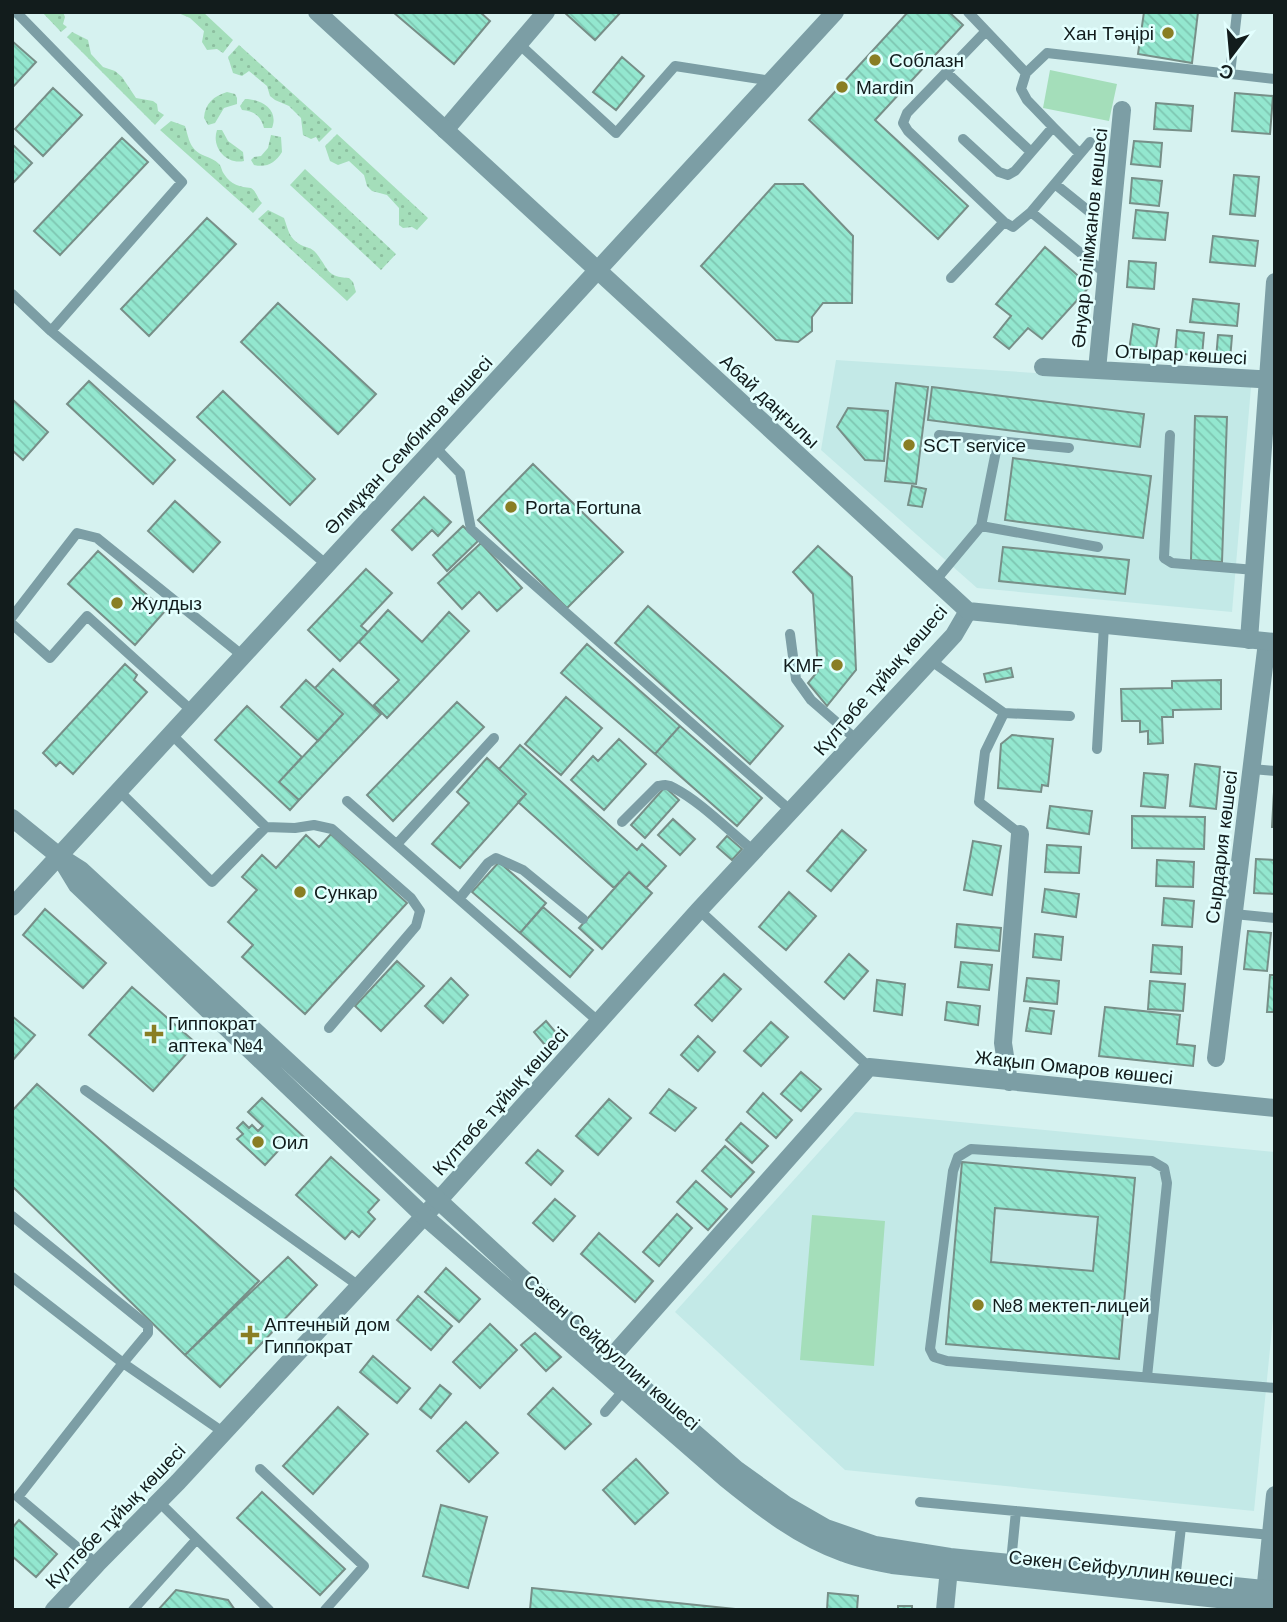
<svg xmlns="http://www.w3.org/2000/svg" width="1287" height="1622" viewBox="0 0 1287 1622" font-family="Arial,sans-serif">
<style>
.built{fill:#c3e9e7}
.grass{fill:url(#grass-dots)}
.garden{fill:#a4deba}
.building{fill:url(#building-back-hatch);stroke:#778f88;stroke-width:2;fill-rule:evenodd}
.lines{fill:none;stroke-linecap:round;stroke-linejoin:round}
.service{stroke:#7c9ea5;stroke-width:10}
.minor{stroke:#7c9ea5;stroke-width:18}
.tertiary{stroke:#7c9ea5;stroke-width:18}
.poi-dot{fill:#897e24;stroke:#e3fffe;stroke-width:2.5}
.labels{text-anchor:middle;stroke-width:5;stroke-linejoin:round;paint-order:stroke}
.poi-label{font-size:19px;fill:#121c1c;stroke:#e3fffe;text-anchor:start}
.street-label{font-size:19px;fill:#121c1c;stroke:#e3fffe}
</style>
<defs>
<pattern id="grass-dots" width="8" height="8" patternUnits="userSpaceOnUse" patternTransform="scale(1.75)"><rect width="8" height="8" fill="#a4deba"/><path d="M2 2h.1M6 6h.1" fill="none" stroke="#8cbe9f" stroke-width="1.8" stroke-linecap="round"/></pattern>
<pattern id="building-back-hatch" width="6" height="6" patternUnits="userSpaceOnUse" patternTransform="scale(1.75)"><rect width="6" height="6" fill="#93e7cf"/><path d="M-1 5l2 2M0 0l6 6M5-1l2 2" fill="none" stroke="#7ec6b1"/></pattern>
</defs>
<rect width="100%" height="100%" fill="#d6f2f0"/>
<path class="built" d="M836,360L1251,387L1232,612L977,588L821,450Z
M855,1112L1275,1152V1298L1254,1511L845,1470L675,1312Z"/>
<path class="grass" d="M42,12H63L65,17L63,24L67,27L61,32Z
M176,12H203L233,40L223,53L217,49L207,50L202,42L204,31L190,18Z
M72,32L88,40L91,54L103,67L115,71L122,77L136,98L153,101L157,104L158,111L164,115L155,125L67,37Z
M239,45L332,129L319,142L316,137L311,139L303,135L301,118L289,106L275,100L270,96L267,86L249,71L242,76L233,73L228,57Z
M227,92L235,94L237,98V104L224,108L215,123L208,125L204,118C205,103 214,96 227,92Z
M245,99C262,99 279,110 272,128H264C261,116 254,111 242,110L240,106Z
M171,121L185,126C189,138 189,150 205,156C210,158 215,160 219,164C222,167 221,170 224,174C231,185 240,187 251,188C257,192 257,198 262,203L253,213L160,130Z
M217,130H222L228,141L243,152L244,161C226,165 211,147 217,130Z
M337,134L428,218L417,230L412,227L403,228L399,225V208L387,195L372,191L367,186L364,175L349,161L338,165L330,161L325,146Z
M271,135L281,137L282,152C275,163 267,168 254,165L251,160L254,157L261,156L268,148Z
M305,169L396,254L381,270L290,185Z
M268,210L284,218C288,229 289,239 301,245C307,248 311,247 316,253C329,269 326,277 349,278L353,282L356,292L347,301L258,219Z"/>
<path class="garden" d="M1050,70L1117,84L1109,121L1043,108Z
M812,1215L885,1221L874,1366L800,1360Z"/>
<path class="building" d="M393,12H480L490,21L454,64Z
M564,12H621L595,40Z
M908,12H949L963,25L875,120L968,206L938,239L809,120Z
M1144,12H1198L1192,63L1138,54Z
M12,41L36,62L12,88Z
M622,57L644,76L616,110L593,92Z
M53,88L82,115L43,156L15,129Z
M1235,93L1273,96L1270,134L1232,131Z
M1156,103L1193,106L1191,131L1154,129Z
M122,138L148,162L60,255L34,231Z
M1134,141L1162,143L1160,167L1131,164Z
M12,144L32,163L14,182L12,180Z
M1234,175L1259,177L1255,216L1230,214Z
M1132,178L1162,181L1159,206L1130,203Z
M775,184H803L853,236L852,303H823L812,317V331L798,342L776,340L701,266Z
M1136,210L1168,213L1165,240L1133,238Z
M207,218L236,244L149,336L121,309Z
M1213,236L1258,241L1255,266L1210,262Z
M1045,247L1090,286L1042,339L1028,328L1009,349L994,337L1011,316L996,304Z
M1129,261L1156,263L1154,289L1127,287Z
M1193,299L1239,304L1237,326L1190,322Z
M278,303L376,394L338,434L241,342Z
M1133,324L1159,329L1154,361L1128,357Z
M1177,330L1204,333L1202,356L1175,353Z
M1218,335L1232,336L1230,360L1216,359Z
M89,381L175,460L153,484L67,404Z
M896,383L928,387L916,484L885,481Z
M932,387L1144,414L1140,447L928,420Z
M223,391L315,479L290,505L197,417Z
M12,399L48,432L23,460L12,450Z
M848,408L888,411L884,461L865,460L837,427Z
M1195,416L1227,417L1222,562L1191,560Z
M1013,458L1151,476L1143,538L1005,520Z
M533,464L623,552L567,608L478,520Z
M912,486L926,489L922,507L908,505Z
M424,497L451,522L438,536L432,530L412,550L392,530Z
M175,501L220,542L193,572L148,531Z
M463,526L478,541L447,571L433,555Z
M481,543L522,588L497,611L479,592L462,609L438,583Z
M818,546L852,577L856,670L827,706L808,683L818,671L813,594L793,572Z
M1003,547L1129,560L1125,594L999,581Z
M98,551L165,611L135,645L68,584Z
M366,569L392,593L361,626L368,632L340,661L308,630Z
M648,606L783,726L750,764L615,643Z
M388,610L422,642L449,612L469,631L387,718L374,705L399,680L359,642Z
M587,644L680,726L655,754L561,673Z
M125,664L137,675L134,680L147,692L73,774L60,762L56,766L43,753Z
M1011,668L1013,677L986,682L984,674Z
M333,669L381,714L299,800L279,782L343,714L315,688Z
M306,680L343,714L318,741L281,707Z
M1221,680V709L1173,710V717H1162L1163,743L1148,744V731L1140,732V721H1122L1121,689L1172,688V681Z
M566,697L602,728L561,775L525,744Z
M457,702L484,727L393,821L367,795Z
M247,706L302,757L279,782L299,800L290,810L215,740Z
M680,726L762,798L737,826L655,754Z
M1012,735L1053,739L1048,786L1042,785L1041,792L998,788L1001,744Z
M619,739L646,764L604,810L571,780L593,756L598,761Z
M520,745L637,850L642,844L666,866L646,888L629,872L614,888L518,802L526,794L499,769Z
M487,758L526,794L460,868L432,844L469,803L457,792Z
M1195,764L1220,767L1216,809L1190,806Z
M1144,773L1168,775L1165,808L1141,806Z
M665,787L679,800L645,838L631,825Z
M1274,792H1275V827H1272Z
M1050,806L1092,811L1089,834L1047,828Z
M1132,816L1205,817L1204,849L1132,848Z
M673,819L695,839L680,855L658,835Z
M842,830L866,850L831,891L807,871Z
M331,834L407,903L305,1014L242,957L253,945L228,922L257,890L242,877L262,855L276,868L306,835L319,847Z
M727,836L742,849L732,860L717,847Z
M973,841L1001,846L992,895L964,890Z
M1047,845L1081,847L1079,873L1045,872Z
M1256,859L1275,860V894L1254,893Z
M1157,860L1194,862L1193,887L1156,886Z
M499,862L546,903L520,933L472,892Z
M629,872L652,893L602,949L579,928Z
M1045,889L1079,894L1076,917L1042,912Z
M789,892L816,916L786,950L759,927Z
M1164,898L1194,901L1192,927L1162,925Z
M543,907L593,950L570,977L520,933Z
M45,909L106,963L83,988L23,935Z
M957,924L1001,928L999,951L955,947Z
M1248,931L1271,933L1267,971L1244,969Z
M1035,934L1063,937L1061,960L1033,957Z
M1153,945L1182,947L1181,974L1151,972Z
M849,954L868,971L844,999L825,982Z
M397,961L424,986L381,1031L355,1006Z
M961,962L992,965L989,990L958,987Z
M724,974L741,989L712,1021L695,1005Z
M1270,975H1275V1012H1267Z
M451,978L468,995L443,1023L425,1006Z
M1027,978L1059,981L1057,1004L1024,1001Z
M877,980L905,984L902,1015L874,1011Z
M1150,981L1185,984L1183,1011L1148,1009Z
M132,987L196,1043L153,1091L89,1035Z
M947,1002L980,1006L978,1025L945,1020Z
M1105,1007L1180,1015L1177,1044L1195,1046L1193,1066L1099,1056Z
M1030,1008L1054,1011L1051,1034L1026,1031Z
M12,1016L35,1035L12,1061Z
M546,1021L557,1034L545,1045L534,1032Z
M771,1022L788,1037L761,1066L744,1051Z
M698,1036L715,1052L698,1071L681,1055Z
M801,1072L821,1089L801,1111L781,1094Z
M37,1084L259,1281L185,1355L12,1186V1111Z
M669,1089L696,1108L675,1131L650,1113Z
M763,1093L792,1120L776,1138L747,1112Z
M262,1098L305,1138L293,1150L280,1138L273,1145L278,1151L265,1165L237,1139L243,1134L237,1128L243,1122L249,1128L252,1125L258,1131L263,1126L248,1112Z
M609,1099L631,1118L598,1155L576,1136Z
M741,1123L768,1146L752,1163L726,1140Z
M725,1146L754,1172L731,1197L702,1171Z
M538,1150L563,1171L551,1185L526,1163Z
M331,1157L379,1200L368,1212L375,1219L359,1237L352,1231L345,1239L296,1195Z
M962,1162L1135,1178L1119,1359L946,1344ZM995,1208L1098,1217L1093,1271L991,1262Z
M696,1181L727,1209L708,1230L677,1202Z
M555,1199L575,1216L553,1241L533,1223Z
M677,1214L692,1228L659,1266L643,1252Z
M599,1233L653,1281L635,1302L581,1254Z
M288,1257L317,1285L220,1387L185,1355Z
M446,1268L480,1299L459,1322L425,1292Z
M418,1296L452,1326L431,1350L397,1320Z
M490,1324L517,1350L480,1388L453,1362Z
M535,1333L561,1357L546,1371L521,1345Z
M373,1356L410,1388L397,1403L360,1372Z
M440,1385L451,1394L431,1418L420,1409Z
M553,1388L591,1424L565,1449L528,1414Z
M338,1407L368,1434L313,1494L283,1466Z
M466,1422L498,1453L469,1482L437,1451Z
M636,1459L668,1493L635,1524L603,1490Z
M262,1492L345,1569L320,1595L237,1518Z
M441,1505L487,1517L468,1588L423,1576Z
M19,1520L57,1554L36,1577L12,1556V1528Z
M532,1588L745,1610H530Z
M176,1590L228,1600L235,1610H158Z
M828,1593L858,1596L857,1610H827Z
M898,1606H912V1610H898Z"/>
<g class="lines">
<path class="service" d="M968,12L1026,73
M986,31L907,113L903,123L908,131L1004,222L1013,227L1031,212
M519,44L616,133L675,66L772,81
M947,73L1031,152
M1230,74L1237,12
M1053,127L1080,154
M963,139L999,172L1008,175L1015,171L1053,127L1027,100L1021,89L1026,73L1047,53L1275,79
M1090,142L1031,212L1106,274
M1055,184L1091,213
M951,278L1004,222
M12,294L51,331L182,182L16,12
M51,331L327,565
M939,435L1069,448
M1170,435L1164,558L1172,563L1255,570
M435,447L460,473L471,529L791,811
M981,526L1098,547
M935,581L981,526L998,441
M12,617L77,533L97,538L243,656
M12,624L50,658L87,616L192,711
M790,634L796,679L811,700L857,740
M930,660L1004,713L985,752L979,802L1020,834
M1004,713L1070,716
M1097,749L1104,625
M1252,769L1275,771
M119,791L212,882L266,827L171,734
M347,801L599,1022
M622,822L658,786C664,785 668,784 674,788C701,802 729,831 754,851
M266,827L295,828L314,825L332,829L411,898L420,911L416,926L329,1028
M397,844L494,738
M459,899L488,863L496,858L523,870L583,919
M699,910L869,1067
M1234,914L1275,918
M85,1090L359,1286
M12,1216L148,1326V1333L123,1363L223,1432
M12,1277L123,1363L18,1497L97,1564
M1147,1377L1167,1183L1164,1168L1152,1161L971,1149L958,1157L953,1171L930,1349L934,1357L947,1361L1275,1388
M605,1412L624,1390
M260,1469L364,1566L325,1610
M159,1502L269,1610
M920,1502L1271,1535
M1011,1562L1016,1511
M1175,1580L1181,1527
M133,1610L196,1540"/>
<path class="minor" d="M445,130L546,12
M1043,367L1275,380
M1097,370L1122,110
M1249,640L1275,282
M1216,1058L1267,642
M1009,1082L1003,1043L1020,834
M610,1359L869,1067L1275,1108
M1264,1603L1275,1495
M54,1610L97,1564L178,1482L438,1201L699,910L954,635L968,611
M945,1610L950,1558"/>
<path class="tertiary" d="M317,12L968,611L1275,642
M12,818L59,856L81,870L610,1359L736,1469L786,1505L826,1528L875,1545L950,1557L1275,1590
M63,862L77,885L424,1216L725,1478C762,1508 799,1537 844,1553C859,1559 876,1562 892,1565L1275,1605
M12,907L835,12"/>
</g>
<g class="poi-dot">
<circle cx="1168" cy="33" r="7"/>
<circle cx="875" cy="60" r="7"/>
<circle cx="842" cy="87" r="7"/>
<circle cx="909" cy="445" r="7"/>
<circle cx="511" cy="507" r="7"/>
<circle cx="117" cy="603" r="7"/>
<circle cx="837" cy="665" r="7"/>
<circle cx="300" cy="892" r="7"/>
<path d="M150.5 1023.5h7v7h7v7h-7v7h-7v-7h-7v-7h7z"/>
<circle cx="258" cy="1142" r="7"/>
<circle cx="978" cy="1305" r="7"/>
<path d="M246.5 1324.5h7v7h7v7h-7v7h-7v-7h-7v-7h7z"/>
</g>
<g class="labels">
<g class="poi-label">
<text x="1154" y="40" text-anchor="end">Хан Тәңірі</text>
<text x="889" y="67">Соблазн</text>
<text x="856" y="94">Mardin</text>
<text x="923" y="452">SCT service</text>
<text x="525" y="514">Porta Fortuna</text>
<text x="131" y="610">Жулдыз</text>
<text x="823" y="672" text-anchor="end">KMF</text>
<text x="314" y="899">Сункар</text>
<text x="168" y="1030">Гиппократ<tspan x="168" dy="22">аптека №4</tspan></text>
<text x="272" y="1149">Оил</text>
<text x="992" y="1312">№8 мектеп-лицей</text>
<text x="264" y="1331">Аптечный дом<tspan x="264" dy="22">Гиппократ</tspan></text>
</g>
<g class="street-label">
<text transform="translate(1089 238) rotate(-84)" y="7">Әнуар Әлімжанов көшесі</text>
<text transform="translate(1181 354) rotate(3)" y="7">Отырар көшесі</text>
<text transform="translate(770 401) rotate(43)" y="7">Абай даңғылы</text>
<text transform="translate(408 445) rotate(-47)" y="7">Әлмұқан Сембинов көшесі</text>
<text transform="translate(880 680) rotate(-49)" y="7">Күлтөбе тұйық көшесі</text>
<text transform="translate(1221 847) rotate(-83)" y="7">Сырдария көшесі</text>
<text transform="translate(1074 1067) rotate(6)" y="7">Жақып Омаров көшесі</text>
<text transform="translate(500 1101) rotate(-48)" y="7">Күлтөбе тұйық көшесі</text>
<text transform="translate(612 1352) rotate(41)" y="7">Сәкен Сейфуллин көшесі</text>
<text transform="translate(115 1516) rotate(-46)" y="7">Күлтөбе тұйық көшесі</text>
<text transform="translate(1121 1568) rotate(6)" y="7">Сәкен Сейфуллин көшесі</text>
</g>
</g>
<rect width="1287" height="1622" fill="none" stroke="#121c1c" stroke-width="28"/>
<g transform="translate(1231 56) rotate(196)" stroke="#e3fffe" stroke-width="5" paint-order="stroke">
<path d="M0-5L12 26L0 18L-12 26Z" fill="#121c1c"/>
<text y="-10" font-size="19" font-weight="bold" text-anchor="middle" fill="#121c1c">С</text>
</g>
</svg>
